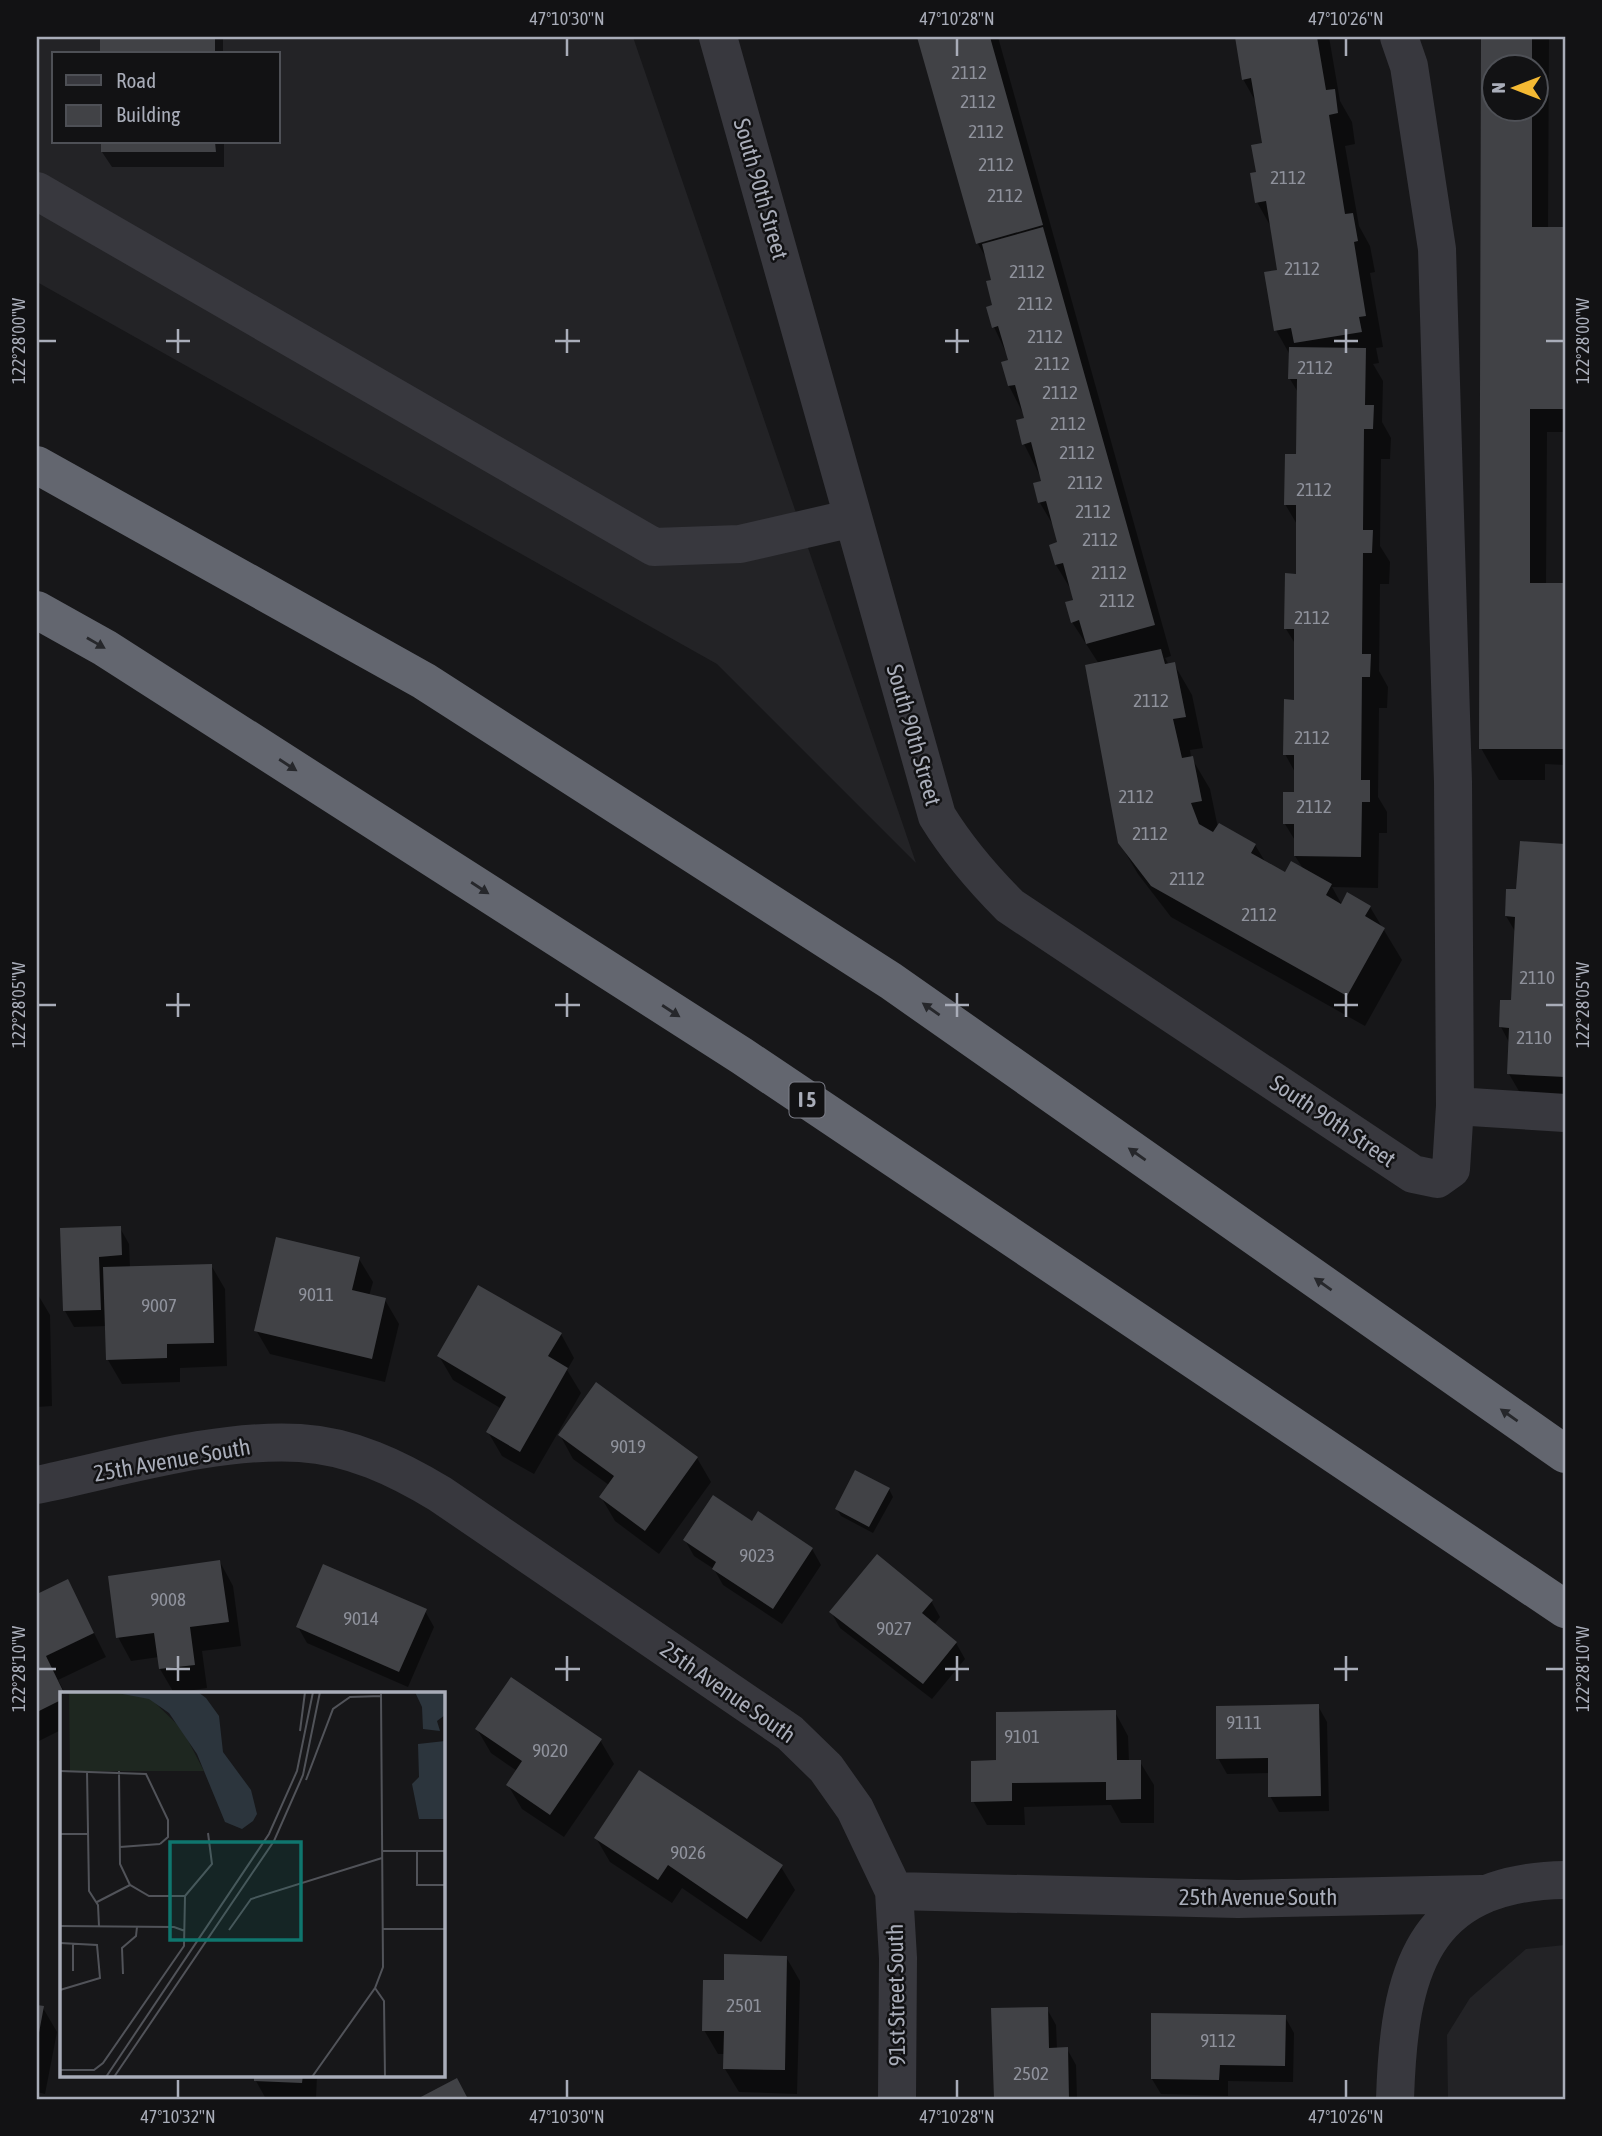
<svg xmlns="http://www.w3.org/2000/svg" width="1602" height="2136" viewBox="0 0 1602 2136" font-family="'Asap Condensed',sans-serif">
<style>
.built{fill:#232326;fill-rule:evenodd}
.shadow{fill:#0007;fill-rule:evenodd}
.building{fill:#414246}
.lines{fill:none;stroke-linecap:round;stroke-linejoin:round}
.minor{stroke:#38383e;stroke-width:38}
.highway{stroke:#63666f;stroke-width:38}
.oneway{fill:#26272b}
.ticks{fill:none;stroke:#a9adb9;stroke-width:2.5}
.labels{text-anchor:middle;stroke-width:5;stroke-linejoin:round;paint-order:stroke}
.number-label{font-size:19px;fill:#8f929c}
.shield{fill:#121214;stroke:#7c7e88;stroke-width:2}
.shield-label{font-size:21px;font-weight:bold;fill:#a9adb9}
.street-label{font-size:23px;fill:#a9adb9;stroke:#121214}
.inset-road{fill:none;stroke:#515359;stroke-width:2}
.view{fill:#0f766e;fill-opacity:0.15;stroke:#0f766e;stroke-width:3.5}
.inset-edge{fill:none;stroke:#a9adb9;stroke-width:3.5}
.neatline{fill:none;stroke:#a9adb9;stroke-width:2.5}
.ticks-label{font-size:18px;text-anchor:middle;fill:#a9adb9}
</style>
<rect width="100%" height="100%" fill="#171719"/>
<path class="built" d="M37,37H633L916,863L717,664L37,282ZM54,54H278V142H54Z
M1565,1945V2099H1448L1447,2035L1470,1998L1526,1949Z"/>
<path class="shadow" d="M101,37H223V54H102Z
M919,37H998L1171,656L1165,658L1169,665L1174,664L1192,695L1203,748L1190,750L1191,757L1210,789L1218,828L1255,845L1266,863L1286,874L1304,870L1295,856L1296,842L1285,824L1296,794V774L1285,754L1295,702L1296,645L1286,629L1297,575L1298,526L1285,504L1298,456L1299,394L1290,379V355L1276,330L1279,272L1272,229L1257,202L1258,174L1264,144L1257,104L1243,79L1237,37H1329L1340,101L1352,122L1355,144L1345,146L1359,226L1370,246L1375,272L1370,273L1383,347L1376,348L1379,363L1373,364L1383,381L1382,422L1391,438L1390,459H1381L1380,546L1390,562L1389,584H1380L1379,671L1388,687L1387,708H1379L1378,797L1387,812V833H1379L1378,888L1332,887L1342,905L1370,907L1402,960L1365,1026L1171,917L1138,874L1119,842L1099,664L1072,622L1073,593L1056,565L1051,546L1059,544L1056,530L1040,503L1035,484L1043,482L1024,444L1026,419L1009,386L1010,361L994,327L993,281L988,261L978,244Z
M1483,37H1549L1548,228H1565V432H1547L1546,584H1565V765L1545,764V780H1499L1481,748ZM1494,66H1536V108H1494Z
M102,142H224V167H112L102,152Z
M1522,843L1565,845V1100L1523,1098L1509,1074L1510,1044L1501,1027L1512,1002L1516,933L1506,916L1518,891Z
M120,1228L129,1244L130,1268L211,1265L225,1289L227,1366L180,1368V1382L122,1384L108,1360L107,1326L74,1327L65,1311L62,1230Z
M359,1259L373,1282L369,1296L385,1300L399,1324L385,1382L270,1354L256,1330Z
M37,1293L50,1315L52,1406L37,1407Z
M561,1334L574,1358L567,1370L581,1393L534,1474L502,1456L488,1432L502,1409L453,1380L439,1356Z
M560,1435L697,1458L711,1482L659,1554L615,1521L601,1497L609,1485L573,1459Z
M889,1489L893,1497L873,1533L841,1516L837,1509Z
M753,1523L812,1549L821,1565L782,1624L723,1585L714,1569L694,1556L685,1540Z
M220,1562L233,1586L241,1646L202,1651L207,1688L174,1693L160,1669L159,1657L131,1661L118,1637Z
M68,1581L106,1657L58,1680L65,1693H61V1730L37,1742V1595Z
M931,1601L940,1617L934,1625L956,1643L965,1659L932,1699L840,1628L831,1612Z
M425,1611L434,1627L408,1687L307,1643L298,1627Z
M1318,1706L1327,1722L1329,1811L1279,1812L1270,1796V1773L1227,1774L1218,1758Z
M1115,1712L1128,1736L1129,1762H1140L1154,1785V1823H1121L1111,1805L1024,1807L1025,1825H987L973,1801L998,1762Z
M477,1729L600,1740L614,1764L564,1837L522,1809L508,1785L517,1771L491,1753Z
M596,1838L781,1867L795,1890L761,1942L682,1888L672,1903L610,1862Z
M786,1957L800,1981L797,2094L739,2092L725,2069V2054H718L704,2030L725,1982Z
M37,2007L43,2008L57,2032L45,2094L37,2092Z
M1047,2009L1056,2025L1057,2050L1067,2049L1076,2065L1077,2099H996L993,2010Z
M1285,2017L1294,2033L1293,2082L1228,2081V2096L1161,2094L1152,2079Z
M256,2075H317L316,2099H266L256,2081Z"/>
<path class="building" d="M100,37H215V54H100Z
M917,37H990L1043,225L976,244Z
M1235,37H1317L1326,90L1335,89L1338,113L1329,115L1345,214L1353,213L1358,241L1354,242L1366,316L1359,317L1362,332L1294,343L1291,328L1274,331L1264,272L1277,270L1266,201L1255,203L1250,173L1256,172L1251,145L1262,143L1251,78L1242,80Z
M1481,37H1532V66H1494V108H1532V227H1565V409H1530V583H1565V749H1479Z
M101,142H215L216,152H101Z
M1043,227L1155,625L1086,644L1079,620L1071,623L1065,602L1073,600L1063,563L1055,565L1049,545L1057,542L1046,501L1038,503L1033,483L1041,481L1031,442L1022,445L1016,420L1024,418L1015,385L1008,386L1001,362L1008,360L998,326L992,328L986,307L992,305L986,281L991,280L982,244Z
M1289,347L1366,348L1365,405H1374L1373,429H1364L1363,530H1373L1372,553H1363L1362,654H1371L1370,677H1362L1361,780H1370V802H1362L1361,857L1294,856V824H1283V792H1294V755H1283L1284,699L1294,700V629H1284L1285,573L1296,574V505H1284L1285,454H1296L1297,379H1288Z
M1161,649L1165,664L1175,662L1186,717L1173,719L1182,758L1193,756L1202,801L1191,803L1199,824L1213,832L1219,823L1256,844L1251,853L1285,872L1291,861L1332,884L1326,895L1341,904L1347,892L1371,906L1365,916L1385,928L1347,996L1151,886L1118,843L1085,665Z
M1520,841L1565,844V1077L1507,1074L1509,1028L1499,1027L1500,1000H1511L1515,917L1505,916L1506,889H1516Z
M121,1226L122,1255L99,1257L101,1310L63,1311L60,1228Z
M276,1237L360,1257L352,1290L386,1298L372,1359L254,1331Z
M212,1264L214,1343L167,1344V1358L106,1360L103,1267Z
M478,1285L562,1333L548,1356L568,1368L520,1452L486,1432L506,1397L437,1356Z
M596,1382L698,1457L645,1531L599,1497L614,1476L558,1435Z
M855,1470L890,1488L869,1527L835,1509Z
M713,1495L752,1521L758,1511L813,1548L773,1609L712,1569L716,1562L683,1540Z
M877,1554L933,1600L922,1613L957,1642L923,1684L829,1612Z
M220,1560L229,1622L190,1627L195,1665L159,1669L154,1633L116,1638L108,1576Z
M323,1564L427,1609L399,1672L296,1627Z
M68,1579L94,1633L46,1656L64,1693H61V1700L37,1712V1594Z
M511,1677L602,1739L550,1815L506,1785L522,1761L475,1729Z
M1319,1704L1321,1796L1268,1797V1758L1216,1759V1706Z
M1116,1710L1117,1760H1141V1799L1106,1800V1782L1012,1783V1801L971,1802V1761L996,1760V1712Z
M639,1770L783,1865L747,1919L668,1865L658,1880L594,1838Z
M724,1954L787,1956L785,2070L723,2069L724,2031H702L703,1980H724Z
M37,2005L44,2006L38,2038L37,2037Z
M1048,2007L1049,2048L1068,2047L1069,2099H994L991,2008Z
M1151,2013L1286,2015L1285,2066L1220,2065L1219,2080L1151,2079Z
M254,2075H303L302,2083L254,2081Z
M457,2078L468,2099H417Z"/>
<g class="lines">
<path class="minor" d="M718,37L937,816C958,850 982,878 1010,906L1413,1174L1437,1179L1451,1169L1455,1106L1453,782L1437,249L1409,66L1399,37
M37,191L654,547L740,544L853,518
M1455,1106L1565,1113
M37,1485C119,1468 217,1438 300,1443C351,1446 397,1468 440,1494L790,1733L826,1768L855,1809L894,1891L898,1958L897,2099
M894,1891L1238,1899L1481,1894
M1395,2099C1399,1974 1420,1882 1565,1880"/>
<path class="highway" d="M37,465L424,681L891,981L1565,1454
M37,610L105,648L742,1056L1565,1609"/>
</g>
<defs><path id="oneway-solid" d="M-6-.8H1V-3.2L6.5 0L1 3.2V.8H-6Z" transform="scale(1.75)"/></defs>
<g class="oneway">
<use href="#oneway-solid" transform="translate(96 643) rotate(30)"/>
<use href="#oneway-solid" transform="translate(288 765) rotate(33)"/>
<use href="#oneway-solid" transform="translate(480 888) rotate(33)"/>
<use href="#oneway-solid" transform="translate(931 1009) rotate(-145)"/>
<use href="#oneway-solid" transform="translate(671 1011) rotate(33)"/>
<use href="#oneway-solid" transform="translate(1137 1154) rotate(-145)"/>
<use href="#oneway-solid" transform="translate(1323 1284) rotate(-145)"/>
<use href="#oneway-solid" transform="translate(1509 1415) rotate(-145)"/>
</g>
<path class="ticks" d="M567,38V56M957,38V56M1346,38V56M178,329V353M567,329V353M957,329V353M1346,329V353M38,341H56M166,341H190M555,341H580M945,341H969M1334,341H1358M1546,341H1564M178,993V1017M567,993V1017M957,993V1017M1346,993V1017M38,1005H56M166,1005H190M555,1005H580M945,1005H969M1334,1005H1358M1546,1005H1564M178,1656V1681M567,1656V1681M957,1656V1681M1346,1656V1681M38,1669H56M166,1669H190M555,1669H580M945,1669H969M1334,1669H1358M1546,1669H1564M178,2080V2098M567,2080V2098M957,2080V2098M1346,2080V2098"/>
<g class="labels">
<g class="number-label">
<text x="969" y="79">2112</text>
<text x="978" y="108">2112</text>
<text x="986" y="138">2112</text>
<text x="996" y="171">2112</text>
<text x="1288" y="184">2112</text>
<text x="1005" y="202">2112</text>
<text x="1302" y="275">2112</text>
<text x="1027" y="278">2112</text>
<text x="1035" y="310">2112</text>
<text x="1045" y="343">2112</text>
<text x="1052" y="370">2112</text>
<text x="1315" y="374">2112</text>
<text x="1060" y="399">2112</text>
<text x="1068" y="430">2112</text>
<text x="1077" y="459">2112</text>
<text x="1085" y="489">2112</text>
<text x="1314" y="496">2112</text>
<text x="1093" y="518">2112</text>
<text x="1100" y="546">2112</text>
<text x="1109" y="579">2112</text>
<text x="1117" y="607">2112</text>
<text x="1312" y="624">2112</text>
<text x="1151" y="707">2112</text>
<text x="1312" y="744">2112</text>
<text x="1136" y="803">2112</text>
<text x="1314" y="813">2112</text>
<text x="1150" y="840">2112</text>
<text x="1187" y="885">2112</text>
<text x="1259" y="921">2112</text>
<text x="1537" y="984">2110</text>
<text x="1534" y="1044">2110</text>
<text x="316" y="1301">9011</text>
<text x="159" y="1312">9007</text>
<text x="628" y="1453">9019</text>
<text x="757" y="1562">9023</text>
<text x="168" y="1606">9008</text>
<text x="361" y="1625">9014</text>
<text x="894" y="1635">9027</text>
<text x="1244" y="1729">9111</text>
<text x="1022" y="1743">9101</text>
<text x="550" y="1757">9020</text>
<text x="688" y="1859">9026</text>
<text x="744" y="2012">2501</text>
<text x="1218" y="2047">9112</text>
<text x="1031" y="2080">2502</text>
</g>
<rect class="shield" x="789.5" y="1082.5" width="35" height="35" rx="5"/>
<g class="shield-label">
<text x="807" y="1107">I 5</text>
</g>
<g class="street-label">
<text transform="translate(761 189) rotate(74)" y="8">South 90th Street</text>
<text transform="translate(914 735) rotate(74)" y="8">South 90th Street</text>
<text transform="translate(1333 1121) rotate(34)" y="8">South 90th Street</text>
<text transform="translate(172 1460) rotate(-10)" y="8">25th Avenue South</text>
<text transform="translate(728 1692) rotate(35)" y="8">25th Avenue South</text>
<text x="1258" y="1905">25th Avenue South</text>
<text transform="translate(896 1995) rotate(-91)" y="8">91st Street South</text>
</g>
</g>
<g transform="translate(60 1692)">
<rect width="385" height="385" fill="#171719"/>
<path d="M9,0H91L92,8L122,37L144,79H10Z" fill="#1e2720"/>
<path d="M52,0H138L146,6L159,24L163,60L191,98L197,122L193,129L182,137L165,130L137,62L109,21L89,7ZM355,0H385V23L377,29L380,39L363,37L362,15ZM385,49V127H359L352,92L359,85L358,52Z" fill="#2c353d"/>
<path class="inset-road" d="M240,39L245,0M0,79L86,82L108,128V145L100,152M27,79L29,199L38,213L39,234M59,79L60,172L70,193M246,88L273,17L290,5L321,4M0,142H28M60,155L100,152M323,159H385M357,159V193H385M125,204L152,172L148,141M37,210L70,193L89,204H125M0,234L114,235L125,239M323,237H385M169,238L191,207L322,166M0,251L37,253L40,286L0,298M13,252V279M63,282L62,256L76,244L77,235M315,296L324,309L325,385M0,378H34L43,371L124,254L125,204M46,385L209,142L237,79L253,0M54,385L214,149L243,83L260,0M252,385L315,296L323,275L321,2"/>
<path class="view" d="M110,150H241V248H110Z"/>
<rect width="385" height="385" class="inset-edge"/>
</g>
<rect width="1602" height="2136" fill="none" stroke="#121214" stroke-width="77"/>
<rect x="52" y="52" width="228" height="91" fill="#121214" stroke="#4e5056" stroke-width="2"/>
<rect x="66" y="75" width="35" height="10" fill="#38383e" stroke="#4e5056" stroke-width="2"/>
<text x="116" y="88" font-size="21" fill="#a9adb9">Road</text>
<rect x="66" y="105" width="35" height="21" fill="#414246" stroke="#4e5056" stroke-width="2"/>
<text x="116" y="122" font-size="21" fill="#a9adb9">Building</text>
<g transform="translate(1515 88) rotate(270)"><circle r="33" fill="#121214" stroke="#4e5056" stroke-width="2"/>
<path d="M0-5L12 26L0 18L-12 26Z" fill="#f4b933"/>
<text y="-10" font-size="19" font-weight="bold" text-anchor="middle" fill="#a9adb9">N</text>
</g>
<rect x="38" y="38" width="1526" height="2060" class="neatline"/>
<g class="ticks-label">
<text x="567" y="25">47°10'30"N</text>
<text x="957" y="25">47°10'28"N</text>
<text x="1346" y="25">47°10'26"N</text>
<text transform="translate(1583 341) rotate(-90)" y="6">122°28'00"W</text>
<text transform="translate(19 341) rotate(-90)" y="6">122°28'00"W</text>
<text transform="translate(1583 1005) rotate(-90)" y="6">122°28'05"W</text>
<text transform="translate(19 1005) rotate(-90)" y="6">122°28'05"W</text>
<text transform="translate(1583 1669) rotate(-90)" y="6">122°28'10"W</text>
<text transform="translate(19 1669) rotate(-90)" y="6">122°28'10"W</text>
<text x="178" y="2123">47°10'32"N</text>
<text x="567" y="2123">47°10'30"N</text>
<text x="957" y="2123">47°10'28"N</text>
<text x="1346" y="2123">47°10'26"N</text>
</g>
</svg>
